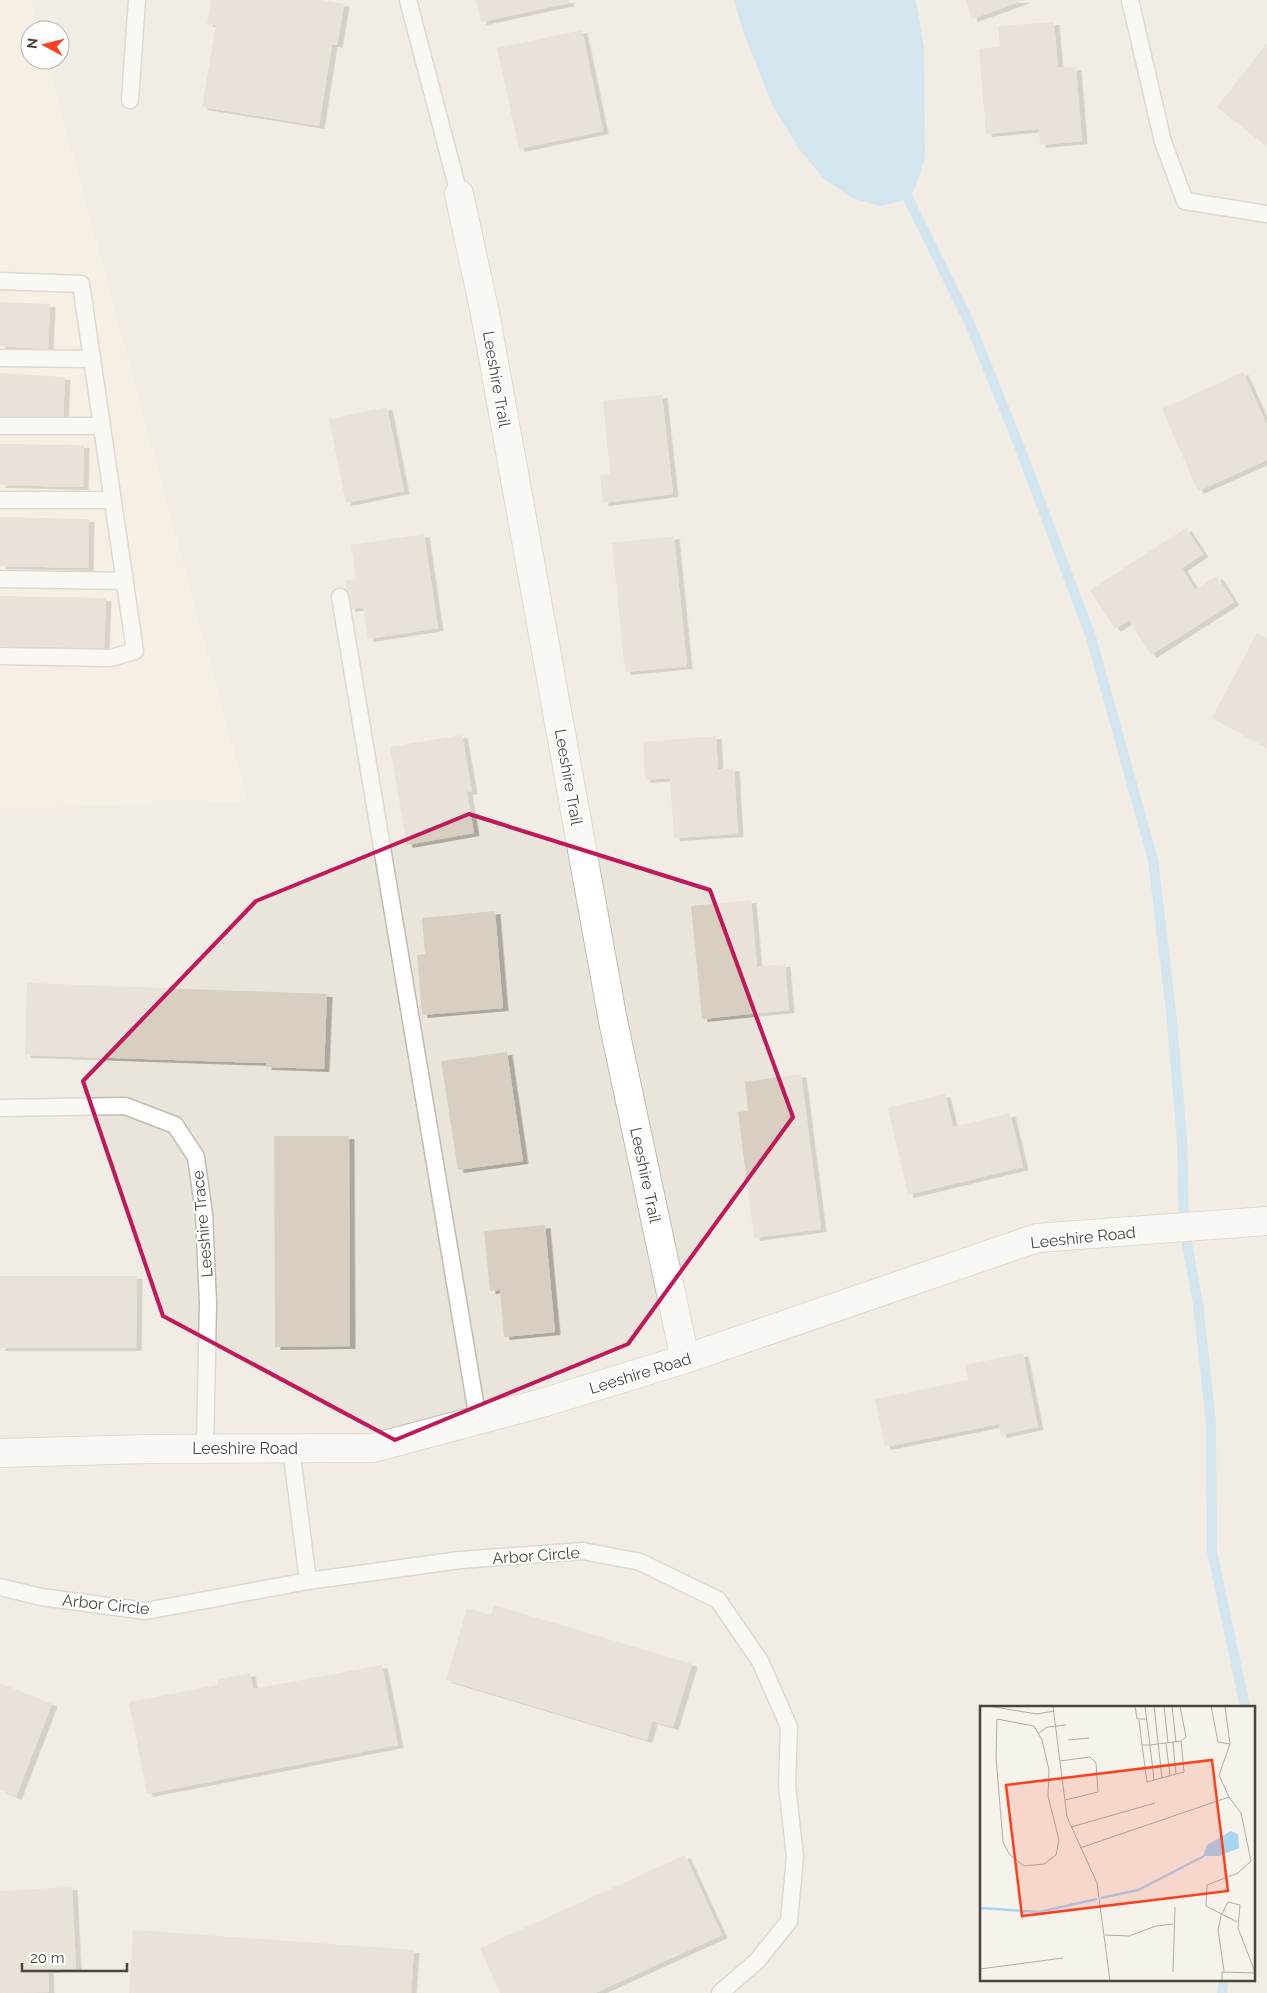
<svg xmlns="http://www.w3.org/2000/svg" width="1267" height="1993" viewBox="0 0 1267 1993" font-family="Raleway,sans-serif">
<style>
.residential{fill:#eae5da;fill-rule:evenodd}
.commercial{fill:#f7ead8}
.water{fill:#a9d4f2}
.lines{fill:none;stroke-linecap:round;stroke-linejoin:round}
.stream{stroke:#a9d4f2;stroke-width:10}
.building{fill:#d8cfc1;filter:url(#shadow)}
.lane-casing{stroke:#c2bbae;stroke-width:19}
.street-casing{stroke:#c2bbae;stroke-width:30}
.lane{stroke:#fff;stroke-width:16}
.street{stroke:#fff;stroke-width:28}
.marked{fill:none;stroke:#c2185b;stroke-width:4;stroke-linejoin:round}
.labels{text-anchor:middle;stroke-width:4;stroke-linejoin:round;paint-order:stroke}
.street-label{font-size:16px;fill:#4b4439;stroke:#fff}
.inset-river{fill:none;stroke:#a9d4f2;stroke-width:2.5}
.inset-road{fill:none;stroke:#b2ada4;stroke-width:1}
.view{fill:#fc3f1d;fill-opacity:0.15;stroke:#fc3f1d;stroke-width:2.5}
.inset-edge{fill:none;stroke:#4b4439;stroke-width:2.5}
</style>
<defs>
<filter id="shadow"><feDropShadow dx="5.5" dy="3" stdDeviation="0" flood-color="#0004"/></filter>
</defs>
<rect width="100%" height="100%" fill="#f6f3ec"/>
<path class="residential" d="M31,0H1267V1993H0V809L247,801L47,60H60V30H39ZM981,1707H1253V1979H981Z"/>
<path class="commercial" d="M0,0H31L39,30H30V60H47L247,801L0,809Z"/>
<path class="water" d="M734,0H916L924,49L925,158L914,191L901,201L880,206L852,198L824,179L799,149L772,104L743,31Z"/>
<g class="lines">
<path class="stream" d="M907,196L970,324L1018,443L1091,637L1153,860L1171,1011L1182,1139L1184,1227L1198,1304L1211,1423L1212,1551L1245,1707
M1222,1993L1224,1979"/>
</g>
<path class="building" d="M211,0H321L344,4L337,45L332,44L319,126L202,107L216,25L207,24Z
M476,0H568L569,3L481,22Z
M966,0H1025L972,19Z
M1054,22L1058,68L1076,67L1082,141L1040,145L1039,129L986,134L979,49L1000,47L998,26Z
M582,30L603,131L519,149L497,48Z
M1267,43V147L1217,107Z
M0,302L50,304L48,349L0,346Z
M1243,372L1267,425V460L1198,491L1162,409Z
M0,373L65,377L63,420L0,417Z
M662,395L673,494L603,503L600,475L610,474L603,401Z
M387,407L404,491L346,503L329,419Z
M0,444L84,445L83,487L0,485Z
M0,517L89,519L88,568L0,566Z
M1186,528L1203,554L1182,568L1195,590L1217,576L1234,602L1151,655L1129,620L1115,629L1090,590Z
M424,534L438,628L368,639L363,607L350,609L345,581L356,579L351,545Z
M674,536L687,666L625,672L612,543Z
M0,596L106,598L104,648L0,646Z
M1257,633L1267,638V748L1212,718Z
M462,735L472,791L467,792L474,833L407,845L390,747Z
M716,736L718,770L734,768L738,834L674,838L670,778L645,780L643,742Z
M751,900L757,967L785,964L789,1010L702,1019L691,906Z
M495,911L503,1008L422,1015L417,955L425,954L422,918Z
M27,983L327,994L324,1069L266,1067V1063L25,1055Z
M507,1052L523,1161L458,1170L441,1061Z
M801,1074L821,1229L754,1238L738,1112L748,1111L745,1082Z
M945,1094L953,1127L1010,1113L1023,1167L908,1195L888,1108Z
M274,1136H349L350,1346L275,1347Z
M545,1225L555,1332L504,1337L500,1290L490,1291L484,1231Z
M0,1276H137L136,1348H0Z
M1023,1353L1038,1427L1001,1435L999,1424L885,1447L875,1399L968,1380L965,1365Z
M494,1605L692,1664L673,1727L652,1721L647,1740L446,1680L467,1608L491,1615Z
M382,1665L398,1745L147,1794L129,1702L218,1685L217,1680L250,1673L253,1689Z
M0,1683L52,1704L16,1797L0,1790Z
M685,1855L722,1935L595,1993H500L480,1948Z
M72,1887L76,1968L48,1970L49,1992L0,1993V1891Z
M133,1930L414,1950L411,1993H129Z"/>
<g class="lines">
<defs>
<path id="lane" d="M408,0L459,194
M1130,0L1163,142L1185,201L1267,214
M130,100L137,0
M0,281L81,284L135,651L111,658L0,656
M0,358L92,359
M0,426H102
M0,500H113
M0,579L125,581
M340,597L478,1420
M0,1108L125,1106L175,1125L196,1157L204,1214L208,1303L205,1449
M291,1448L308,1581
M0,1587L41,1597L146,1611L308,1581L460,1560L583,1551L640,1562L718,1600L760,1661L789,1727L787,1785L795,1857L789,1921L757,1961L720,1993"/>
<path id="street" d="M459,194L485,313L613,1021L685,1359
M0,1453L149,1449L373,1448L542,1403L685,1359L1037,1238L1267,1221"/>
</defs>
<use href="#lane" class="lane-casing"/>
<use href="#street" class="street-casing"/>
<use href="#lane" class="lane"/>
<use href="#street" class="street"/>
</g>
<path d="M0 0H1267V1993H0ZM469,814L710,890L793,1117L628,1344L395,1440L163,1316L83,1081L256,901Z" fill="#f6f3ec" fill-opacity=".55" fill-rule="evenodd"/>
<path class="marked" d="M469,814L710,890L793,1117L628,1344L395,1440L163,1316L83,1081L256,901Z"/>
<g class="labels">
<g class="street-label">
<text transform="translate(497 379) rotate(80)" y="6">Leeshire Trail</text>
<text transform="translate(569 777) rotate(80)" y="6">Leeshire Trail</text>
<text transform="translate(646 1175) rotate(78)" y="6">Leeshire Trail</text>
<text transform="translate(202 1224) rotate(-95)" y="6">Leeshire Trace</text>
<text transform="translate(1083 1237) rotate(-6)" y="6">Leeshire Road</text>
<text transform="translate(640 1373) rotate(-17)" y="6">Leeshire Road</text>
<text x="245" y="1454">Leeshire Road</text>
<text transform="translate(536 1555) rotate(-4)" y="6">Arbor Circle</text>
<text transform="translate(106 1604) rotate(6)" y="6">Arbor Circle</text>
</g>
</g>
<g transform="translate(980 1706)">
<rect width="275" height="275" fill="#f6f3ec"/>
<path d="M251,125L258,128L259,142L239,150H223L227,139Z" fill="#a9d4f2"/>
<path class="inset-river" d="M121,192L158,184L224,150M0,202L59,206L117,193"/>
<path class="inset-road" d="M8,0L57,8L74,5M73,0L87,111L117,177L130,275M155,0L157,13H167M165,0L170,39L201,35L204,66L196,68L174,74L167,76L162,39H170L174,74M174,0L182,72M184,0L188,37M192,0L196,36M200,0L206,31L201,35M231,0L238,36L250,38M245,0L250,38L239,69L249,91L261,107L271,155L258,167L227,179L226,200L257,216M17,13L54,20L62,34L69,64L68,90L79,134L76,149L64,158L44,160L30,149L23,136L16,51ZM159,14L162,39M59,27L67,21L86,19M88,34L109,32M193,36L196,68M186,37L190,70M80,55L110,51L116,57L118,86L85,94M91,121L175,97M100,142L249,91M241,209L248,196L260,199L258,222L275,266M241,210L238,224L244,265M125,229L149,230L176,220L193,218M0,263L83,252M193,266L195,201M242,275V266L275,267"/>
<path class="view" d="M232,54L248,185L42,210L26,79Z"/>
<rect width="275" height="275" class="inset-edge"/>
</g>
<g transform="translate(45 45) rotate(277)"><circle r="24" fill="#ffffff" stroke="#b7b4b0"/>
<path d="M0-4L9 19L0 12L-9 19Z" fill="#fc3f1d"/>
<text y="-8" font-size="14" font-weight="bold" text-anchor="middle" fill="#4b4439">N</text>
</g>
<path d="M22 1963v8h105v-8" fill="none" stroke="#4b4439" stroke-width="2.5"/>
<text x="30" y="1963" font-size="15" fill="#4b4439" stroke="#ffffff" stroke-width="4" paint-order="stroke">20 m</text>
</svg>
